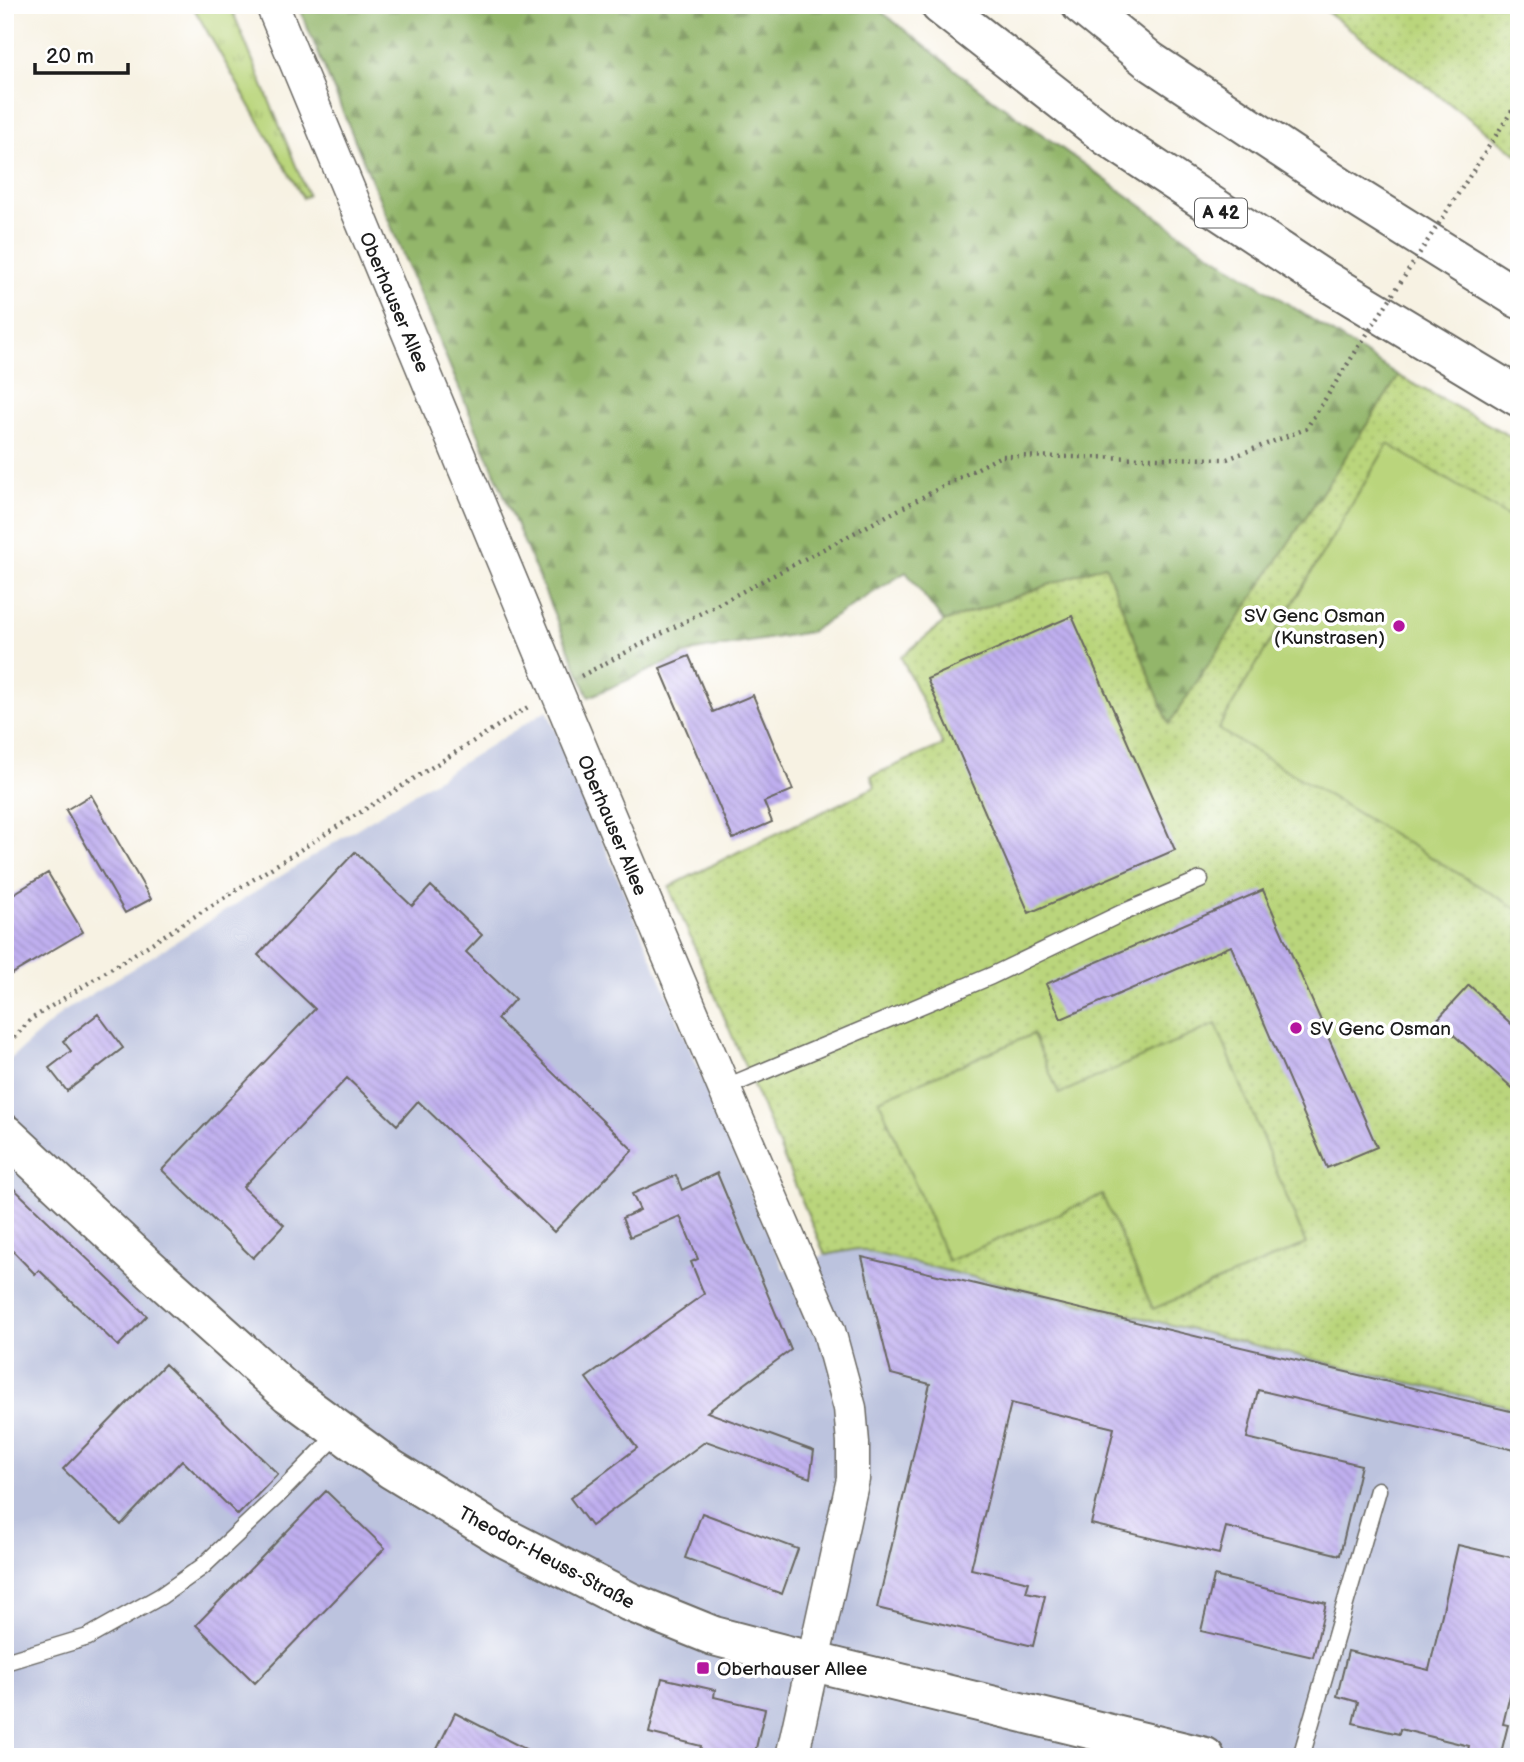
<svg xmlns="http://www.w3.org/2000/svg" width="1524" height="1762" viewBox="0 0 1524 1762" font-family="'Balsamiq Sans',sans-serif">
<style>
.industrial{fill:#bcc3de}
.grass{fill:url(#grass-tufts);stroke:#6b784c;stroke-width:2}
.forest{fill:url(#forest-firs);stroke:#586944;stroke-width:2}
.park{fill:url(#park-dots);stroke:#6b784c;stroke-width:2}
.pitch{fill:#bad57b;stroke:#6b784c;stroke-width:2}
.building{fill:url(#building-back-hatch)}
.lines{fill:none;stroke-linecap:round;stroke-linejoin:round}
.service-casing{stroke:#696762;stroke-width:19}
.minor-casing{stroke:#696762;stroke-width:35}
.tertiary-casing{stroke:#696762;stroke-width:42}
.motorway-casing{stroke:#696762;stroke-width:42}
.path{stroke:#696762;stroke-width:4.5;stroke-dasharray:2 5;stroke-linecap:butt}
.service{stroke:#fff;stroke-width:16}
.minor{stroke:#fff;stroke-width:32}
.tertiary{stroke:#fff;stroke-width:38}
.motorway{stroke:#fff;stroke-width:38}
.path-bridge{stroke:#696762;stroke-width:4.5;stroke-dasharray:2 5;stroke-linecap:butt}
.poi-dot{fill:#b5179e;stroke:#fff;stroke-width:2.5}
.labels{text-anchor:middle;stroke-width:7;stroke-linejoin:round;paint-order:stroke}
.shield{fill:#fff;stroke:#606060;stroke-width:2}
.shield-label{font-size:18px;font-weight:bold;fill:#1c1c1c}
.street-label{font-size:19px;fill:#1c1c1c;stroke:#fff}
.poi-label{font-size:19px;fill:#1c1c1c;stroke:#fff;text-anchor:start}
</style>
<defs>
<pattern id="grass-tufts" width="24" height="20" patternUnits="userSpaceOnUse" patternTransform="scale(1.75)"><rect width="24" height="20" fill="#bad57b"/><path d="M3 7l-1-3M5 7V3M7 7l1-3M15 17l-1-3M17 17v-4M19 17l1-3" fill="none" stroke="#9fb66a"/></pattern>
<pattern id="forest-firs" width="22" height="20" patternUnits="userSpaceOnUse" patternTransform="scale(1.75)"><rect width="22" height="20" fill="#93b66b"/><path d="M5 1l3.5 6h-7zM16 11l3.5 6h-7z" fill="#779357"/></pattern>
<pattern id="park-dots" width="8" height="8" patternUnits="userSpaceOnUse" patternTransform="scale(1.75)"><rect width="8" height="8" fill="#bad57b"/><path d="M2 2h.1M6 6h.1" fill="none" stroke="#9fb66a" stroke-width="1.8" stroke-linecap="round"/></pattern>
<pattern id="building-back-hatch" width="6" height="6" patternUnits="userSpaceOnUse" patternTransform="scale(1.75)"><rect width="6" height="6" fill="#bfafef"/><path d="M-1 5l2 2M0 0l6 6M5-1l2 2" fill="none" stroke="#a496cc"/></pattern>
</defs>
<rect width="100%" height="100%" fill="#fff"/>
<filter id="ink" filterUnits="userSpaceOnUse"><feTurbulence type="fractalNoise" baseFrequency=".0143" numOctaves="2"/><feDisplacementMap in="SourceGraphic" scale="14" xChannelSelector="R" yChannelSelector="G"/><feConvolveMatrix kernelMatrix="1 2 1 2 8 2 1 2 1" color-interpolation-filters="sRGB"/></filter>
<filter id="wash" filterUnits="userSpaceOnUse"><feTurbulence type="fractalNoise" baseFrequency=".00686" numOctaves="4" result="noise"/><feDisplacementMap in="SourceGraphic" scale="28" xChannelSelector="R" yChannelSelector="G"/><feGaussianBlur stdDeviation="1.57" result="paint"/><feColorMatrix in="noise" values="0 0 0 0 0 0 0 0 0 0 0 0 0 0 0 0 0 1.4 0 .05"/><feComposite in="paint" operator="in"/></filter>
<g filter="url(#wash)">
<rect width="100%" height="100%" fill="#f7f2e3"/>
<path class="industrial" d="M547,710L784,1270L825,1255L857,1249L1519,1409V1757H5V1064L63,1012Z"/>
<path class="grass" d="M192,5H230L308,195L303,198Z"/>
<path class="forest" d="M298,5H873L983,92L1188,239L1399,376L1169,725L1105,565L944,622L906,572L810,632L694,651L589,697Z"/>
<path class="park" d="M1318,5H1519V151L1517,154Z
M1399,376L1519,441V1409L857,1249L825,1255L669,887L740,851L875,787L871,776L943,745L901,657L944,622L1105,565L1169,724Z"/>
<path class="pitch" d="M1388,444L1519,523V910L1218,729Z
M1216,1024L1306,1244L1153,1309L1102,1195L948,1261L879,1100L1033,1034L1059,1094Z"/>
<g id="blocks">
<path class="building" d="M1072,616L1175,850L1029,913L927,679Z
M689,656L713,712L753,695L793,790L764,802L772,822L733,839L660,668Z
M91,795L151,899L125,913L66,810Z
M355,852L412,906L431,886L482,935L466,952L515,999L497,1019L633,1150L554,1232L418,1101L397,1125L347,1078L243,1187L284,1225L253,1258L162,1170L315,1009L258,955Z
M48,873L83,932L5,978V899Z
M1263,890L1377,1147L1327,1168L1231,946L1061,1019L1046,984Z
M1469,985L1519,1031V1094L1437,1020Z
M98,1014L123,1048L67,1091L49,1068L71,1051L63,1041Z
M717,1173L791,1350L707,1412L814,1451L810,1478L706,1441L591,1526L570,1498L637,1448L586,1378L704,1294L691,1262L698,1259L680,1216L630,1237L622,1218L640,1210L632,1194L676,1175L682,1190Z
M5,1180L147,1316L118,1346L39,1270L35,1274L5,1243Z
M862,1257L1519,1413V1451L1258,1390L1247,1438L1361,1465L1340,1555L1226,1527L1219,1554L1091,1524L1114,1428L1011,1403L971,1569L1029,1582L1026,1592L1045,1596L1033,1646L877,1608L930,1384L891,1374Z
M165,1364L278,1474L238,1515L182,1460L121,1525L63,1469Z
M326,1491L385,1548L255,1683L196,1625Z
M702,1513L798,1549L782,1594L685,1558Z
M1458,1545L1519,1559V1658L1503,1724L1508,1725L1500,1757L1468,1750L1469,1746L1400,1729L1399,1734L1353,1723L1358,1702L1337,1696L1348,1651L1429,1670Z
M1214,1576L1326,1603L1313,1657L1201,1631Z
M662,1678L715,1690L714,1697L765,1709L754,1757H723L700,1751L701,1746L649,1733Z
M455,1713L541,1757H433Z"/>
</g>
</g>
<g filter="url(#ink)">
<use href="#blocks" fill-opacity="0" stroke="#696762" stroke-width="2"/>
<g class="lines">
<defs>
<path id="service" d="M724,1088L991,976L1122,913L1200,880
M5,1662L88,1637L161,1596L202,1567L279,1494L340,1432
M1301,1757L1378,1490"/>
<path id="minor" d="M272,5L556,689L724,1088L829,1331L850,1408L853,1443V1479L792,1757"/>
<path id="tertiary" d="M5,1134L141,1261L289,1394L391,1469L501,1536L630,1602L714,1636L814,1662L1205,1757"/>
<path id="motorway" d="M940,5L1108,137L1318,276L1519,397
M1081,5L1150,61L1340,187L1519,299"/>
</defs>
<use href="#service" class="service-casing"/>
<use href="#minor" class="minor-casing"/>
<use href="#tertiary" class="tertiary-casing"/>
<use href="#motorway" class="motorway-casing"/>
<path class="path" d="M581,676L1001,456L1227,459L1306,429L1347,365
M5,1048L31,1019L531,705"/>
<use href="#service" class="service"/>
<use href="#minor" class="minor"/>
<use href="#tertiary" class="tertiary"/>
<use href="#motorway" class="motorway"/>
<path class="path-bridge" d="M1347,365L1519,100"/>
</g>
</g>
<g class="poi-dot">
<circle cx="1399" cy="626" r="7"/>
<circle cx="1296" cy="1028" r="7"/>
<rect x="696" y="1661" width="14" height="14" rx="3.5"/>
</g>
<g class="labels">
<rect class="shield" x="1195" y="198.5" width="52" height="29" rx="5"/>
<g class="shield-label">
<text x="1221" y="219">A 42</text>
</g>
<g class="street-label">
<text transform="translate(395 302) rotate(67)" y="7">Oberhauser Allee</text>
<text transform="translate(613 825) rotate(67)" y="7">Oberhauser Allee</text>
<text transform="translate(547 1557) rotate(28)" y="7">Theodor-Heuss-Straße</text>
</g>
<g class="poi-label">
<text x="1385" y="622" text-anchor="end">SV Genc Osman<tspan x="1385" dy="22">(Kunstrasen)</tspan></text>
<text x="1310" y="1035">SV Genc Osman</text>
<text x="717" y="1675">Oberhauser Allee</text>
</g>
</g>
<rect width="1524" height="1762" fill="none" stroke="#fff" stroke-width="28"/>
<path d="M35 63v10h93v-10" fill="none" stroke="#1c1c1c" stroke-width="3.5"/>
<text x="46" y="63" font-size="21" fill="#1c1c1c" stroke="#ffffff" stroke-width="5" paint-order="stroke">20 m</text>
</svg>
